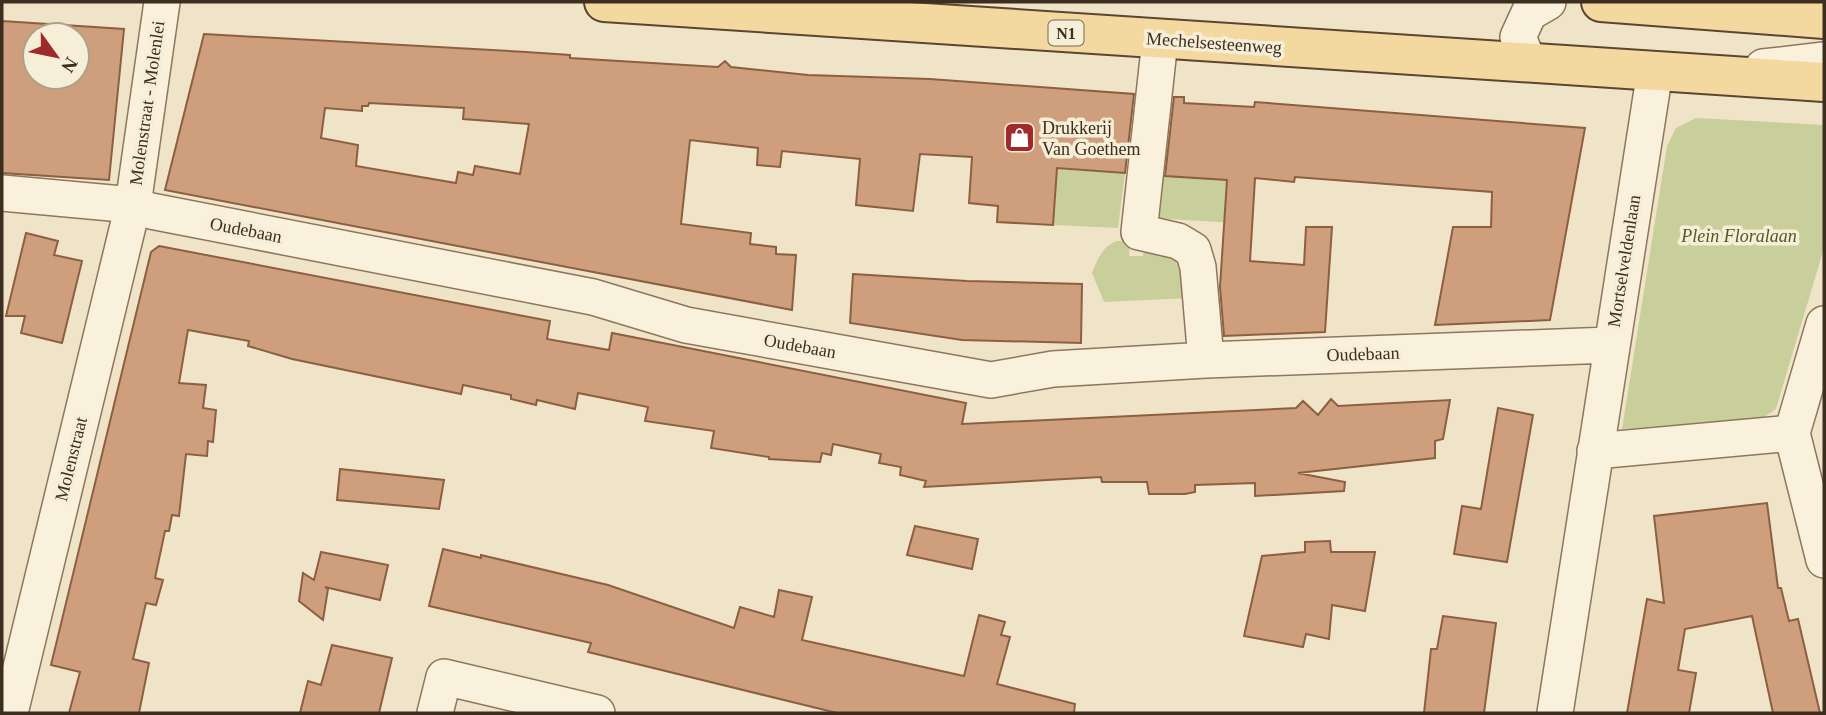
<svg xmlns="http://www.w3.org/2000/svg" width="1826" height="715" viewBox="0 0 1826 715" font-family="'Times New Roman',serif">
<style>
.green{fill:#c9cf9b}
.building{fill:#cf9f7d;stroke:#8d5f41;stroke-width:2;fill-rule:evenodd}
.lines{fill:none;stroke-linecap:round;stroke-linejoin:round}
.minor-casing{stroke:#8d765c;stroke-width:38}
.major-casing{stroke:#5b4430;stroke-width:42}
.minor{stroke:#faf1dc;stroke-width:35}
.major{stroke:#f3d9a0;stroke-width:38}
.labels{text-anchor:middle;stroke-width:7;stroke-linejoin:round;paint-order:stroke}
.shield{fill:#f7eed8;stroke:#756857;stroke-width:2}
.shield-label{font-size:16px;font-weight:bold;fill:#3d2e20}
.street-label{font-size:18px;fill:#3d2e20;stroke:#f7eed8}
.poi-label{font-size:18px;fill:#3d2e20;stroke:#f7eed8;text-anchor:start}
.park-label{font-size:18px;font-style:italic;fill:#4d5a26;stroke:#f7eed8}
</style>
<rect width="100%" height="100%" fill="#f0e4c8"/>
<path class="green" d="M1696,118L1824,125V248L1776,409L1763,418L1622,429L1667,146L1676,128Z
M1057,168L1125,173L1118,228L1053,225Z
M1159,175L1255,181L1252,224L1151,218Z
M1117,241H1130L1129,256H1143L1145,243L1178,248L1190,298L1104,302L1092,273C1098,258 1102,247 1117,241Z"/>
<path class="building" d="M2,21L124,29L109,180L2,173ZM35,35H77V77H35Z
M204,34L526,52L570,55V58L718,67L725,61L731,67L808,75L930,79L1134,94L1125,173L1057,168L1053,225L997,222L998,206L969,203L972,157L920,154L913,211L856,205L860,159L782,151L780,167L757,165L758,148L690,140L681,224L751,233L750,244L776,247V254L796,255L792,310L165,190ZM369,103L464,108L463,119L529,124L520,174L475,166L473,175L458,172L456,183L356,166L358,145L321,138L325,108L362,111V106H368Z
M1174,97H1184V103L1254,107L1255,102L1585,128L1550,320L1435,325L1453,227H1491L1492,192L1295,177L1294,182L1255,178L1250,261L1304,265L1306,227H1332L1325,332L1224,336L1220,287L1227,180L1165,176Z
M26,233L58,241L54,255L82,261L62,343L21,333L25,316H6Z
M159,246L550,321L547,339L609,350L612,333L966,403L962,424L1296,408L1303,401L1318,415L1331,399L1338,406L1450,400L1443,439L1435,441V458L1298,473L1345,482L1344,491L1255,496V483L1195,485V492L1185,494H1149L1147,482H1102L1101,477L924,487L926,481L900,475L901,467L879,463L881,454L833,444L831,455L822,453L820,462L769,459V457L711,448L714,431L645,421L648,407L578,393L575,409L537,400L536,405L511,399V395L463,385L461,394L292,359L248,346L249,341L188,330L179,383L206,385L203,408L216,410L213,442L208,441L207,456L186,454L179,516L172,515L169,531H165L155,578L163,580L156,605L146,603L133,659L149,663L139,713H69L80,672L51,665L151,252Z
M853,274L967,281L1082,284L1081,343L962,340L850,323Z
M1498,408L1533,415L1507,562L1454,554L1462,506L1481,509Z
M340,469L444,480L439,509L337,500Z
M1767,503L1778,588H1781L1789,621L1798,619L1820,713H1773L1752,616L1685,629L1678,670L1696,673L1689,713H1627L1647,599L1664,603L1654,516Z
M915,526L978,539L972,569L907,555Z
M1330,541L1331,552H1375L1365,611L1332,605L1329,639L1306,634L1303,647L1244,636L1262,556L1305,552V542Z
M443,549L481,558V555L608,585L734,628L740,607L774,617L779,590L812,597L802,640L964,676L979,615L1005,622L1001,635L1010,637L997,684L1075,704L1074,713H837L588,652L591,643L429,606Z
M321,552L388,565L380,600L325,587L328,589L323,620L299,601L303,573L314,580Z
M1443,616L1496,623L1484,713H1424L1431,649H1437Z
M332,645L392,658L379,713H300L308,681L321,685Z"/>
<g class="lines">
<defs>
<path id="minor" d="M1160,40L1139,232L1178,241L1193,250L1198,267L1206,360
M1529,63L1518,37L1529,13L1548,2
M1763,67L1824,60
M2,193L133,205L151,211L593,297L686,325L991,380L1053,369L1206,360L1610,345
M1824,324L1792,433L1824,560
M1595,451L1792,433
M10,713L133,205L162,2
M435,713L444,677L597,713
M1555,713L1655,71"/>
<path id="major" d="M604,2L1824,82
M1601,2L1824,19"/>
</defs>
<use href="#minor" class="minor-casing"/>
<use href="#major" class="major-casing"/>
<use href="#minor" class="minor"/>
<use href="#major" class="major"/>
</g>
<defs>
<symbol id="shop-square" viewBox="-11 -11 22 22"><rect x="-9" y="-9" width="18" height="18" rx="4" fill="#9e2a2b" stroke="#f7eed8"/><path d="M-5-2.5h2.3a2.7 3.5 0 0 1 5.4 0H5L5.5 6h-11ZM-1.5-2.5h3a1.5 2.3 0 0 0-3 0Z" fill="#fff"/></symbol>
</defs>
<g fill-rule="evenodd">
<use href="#shop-square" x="1002" y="120" width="35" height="35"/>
</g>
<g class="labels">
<rect class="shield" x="1048.5" y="20.5" width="35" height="25" rx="5"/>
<g class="shield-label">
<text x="1066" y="39">N1</text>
</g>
<g class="street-label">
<text transform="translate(1214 43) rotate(4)" y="6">Mechelsesteenweg</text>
<text transform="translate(147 103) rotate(-82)" y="6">Molenstraat - Molenlei</text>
<text transform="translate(246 230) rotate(11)" y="6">Oudebaan</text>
<text transform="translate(1624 261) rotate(-81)" y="6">Mortselveldenlaan</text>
<text transform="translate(800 346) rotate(10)" y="6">Oudebaan</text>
<text transform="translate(1363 354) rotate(-2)" y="6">Oudebaan</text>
<text transform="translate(71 459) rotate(-76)" y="6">Molenstraat</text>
</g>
<g class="poi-label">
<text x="1042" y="134">Drukkerij<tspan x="1042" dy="21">Van Goethem</tspan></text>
</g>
<g class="park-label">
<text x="1739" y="242">Plein Floralaan</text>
</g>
</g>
<rect width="1826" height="715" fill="none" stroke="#3d2e20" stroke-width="7"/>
<g transform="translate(56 56) rotate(123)"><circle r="33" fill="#f7eed8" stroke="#ada18e" stroke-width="2"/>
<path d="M0-5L12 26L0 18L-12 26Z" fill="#9e2a2b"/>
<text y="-10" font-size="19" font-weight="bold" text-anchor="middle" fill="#3d2e20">N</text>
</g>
</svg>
